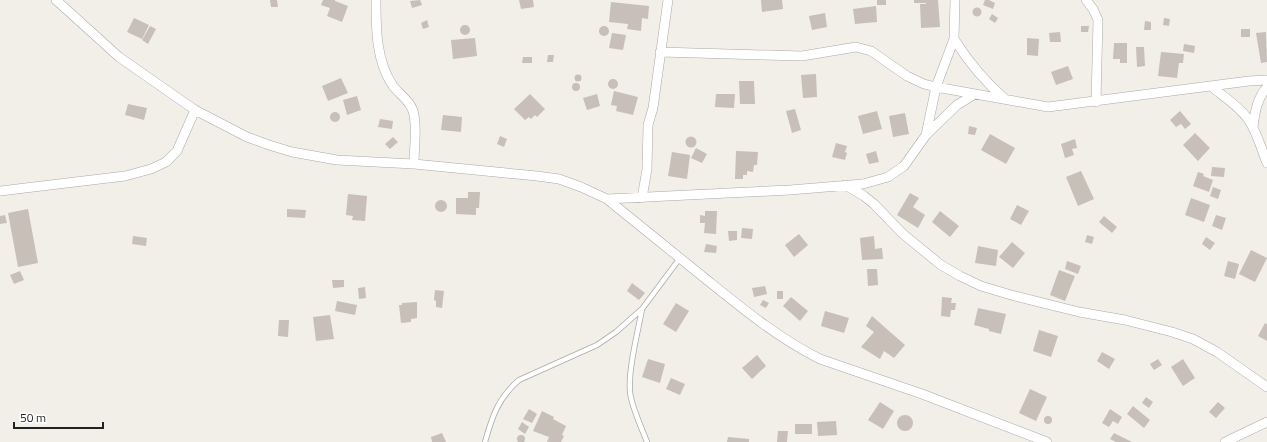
<svg xmlns="http://www.w3.org/2000/svg" width="1267" height="442" viewBox="0 0 1267 442" font-family="'Titillium Web',sans-serif">
<style>
.building{fill:#c7bfb8}
.lines{fill:none;stroke-linecap:round;stroke-linejoin:round}
.lane-casing{stroke:#a9a9a9;stroke-width:6}
.street-casing{stroke:#a9a9a9;stroke-width:10}
.lane{stroke:#fff;stroke-width:4.5}
.street{stroke:#fff;stroke-width:9}
</style>
<rect width="100%" height="100%" fill="#f2efe9"/>
<path class="building" d="M270,0H277L278,7H271Z
M323,0H335V1L348,6L342,22L327,16L330,8L321,5Z
M420,0L422,5L412,8L410,1Z
M519,0H533L534,7L521,9Z
M761,0H782L783,9L762,12Z
M877,0H886V5H877Z
M914,0H938L940,27L921,28L920,4H926V3H914Z
M985,0H989L995,3L993,9L983,5Z
M611,2L649,6L648,19L642,18L641,31L627,29L628,24L609,22Z
M876,6L877,22L855,24L853,9Z
M972.5 12a4.5 4.5 0 1 1 9 0a4.5 4.5 0 1 1-9 0Z
M825,13L827,27L812,30L809,16Z
M992,14L998,18L995,23L989,19Z
M134,18L149,25L142,39L127,32Z
M1164,18L1170,19L1169,26L1163,25Z
M427,20L429,27L423,29L421,23Z
M1145,21L1151,22V30H1144Z
M460 30a5 5 0 1 1 10 0a5 5 0 1 1-10 0Z
M599 31a5 5 0 1 1 10 0a5 5 0 1 1-10 0Z
M150,26L156,29L148,44L142,40Z
M1081,26H1089L1088,32H1081Z
M1241,29H1250V37H1241Z
M1060,32L1061,42H1050L1049,33Z
M1266,32L1267,62L1261,63L1256,33Z
M612,33L626,35L623,50L609,48Z
M475,38L477,56L453,59L451,40Z
M1027,38L1039,39L1038,56L1027,55Z
M1114,43H1127V63H1120V59H1113Z
M1184,44L1195,46L1194,53L1183,51Z
M1136,47H1144L1145,66L1137,67Z
M1161,52L1184,54L1183,63H1179L1177,78L1158,76Z
M548,55H554L553,62H547Z
M523,57H532V63H522Z
M1068,66L1073,79L1056,85L1051,72Z
M816,74L817,97L803,98L801,75Z
M574.5 78a3.5 3.5 0 1 1 7 0a3.5 3.5 0 1 1-7 0Z
M341,78L348,93L328,101L322,86Z
M608 84a5 5 0 1 1 10 0a5 5 0 1 1-10 0Z
M739,81H754L755,104H740Z
M572 87a4 4 0 1 1 8 0a4 4 0 1 1-8 0Z
M614,91L638,97L633,115L616,111L617,106L611,105Z
M530,94L545,109L537,117L535,115L531,119L529,117L525,120L514,109Z
M597,94L600,106L587,110L583,98Z
M716,94H735L734,108L715,107Z
M357,96L361,110L347,115L343,100Z
M128,104L147,108L144,120L125,115Z
M795,109L801,130L792,133L786,111Z
M877,111L882,129L863,134L858,116Z
M1180,111L1191,124L1185,129L1181,124L1176,127L1170,120Z
M330 117a5 5 0 1 1 10 0a5 5 0 1 1-10 0Z
M905,113L909,134L893,137L889,116Z
M443,115L462,117L461,132L441,130Z
M380,119L393,121L392,129L378,127Z
M969,126L977,128L975,135L968,134Z
M1195,133L1210,148L1198,161L1183,145Z
M990,134L1015,148L1006,164L981,150Z
M500,136L507,139L504,147L497,144Z
M685.5 142a5.5 5.5 0 1 1 11 0a5.5 5.5 0 1 1-11 0Z
M393,137L398,142L390,149L385,144Z
M1075,139L1077,148L1072,149L1074,155L1065,158L1061,144Z
M836,143L847,146L845,152L847,153L845,160L832,157Z
M696,148L707,154L702,163L691,158Z
M736,151L758,152L757,165H754L753,172L747,171V175H743V179H735Z
M876,151L879,162L869,164L866,154Z
M672,152L690,155L687,179L668,176Z
M1212,167L1225,168L1224,177L1211,176Z
M1081,171L1094,199L1078,206L1066,177Z
M1198,172L1204,174L1203,176L1213,180L1209,192L1193,186Z
M1213,187L1221,190L1218,199L1210,196Z
M468,192H480L479,208H476V215L456,214V198H468Z
M910,193L919,198L913,207L925,215L918,228L897,215Z
M348,194L367,196L365,221L352,220L353,216L346,215Z
M1191,198L1210,205L1204,222L1185,215Z
M435 206a6 6 0 1 1 12 0a6 6 0 1 1-12 0Z
M1017,205L1029,211L1021,225L1010,219Z
M28,209L38,263L18,267L8,213Z
M287,209L306,210L305,218L287,217Z
M705,211H717L716,234L704,233L705,223H700V215L705,216Z
M940,211L959,226L950,237L932,222Z
M5,215L7,223L0,224V216Z
M1216,215L1226,218L1222,230L1212,226Z
M1104,216L1117,227L1112,233L1099,222Z
M742,228L753,229L752,239L741,238Z
M728,231H737V240L729,241Z
M799,234L808,245L794,257L785,245Z
M1087,235L1094,237L1092,244L1085,242Z
M133,236L147,238L146,246L132,244Z
M874,236L875,249L882,248L883,259L862,260L860,238Z
M1206,237L1215,243L1210,250L1202,244Z
M1012,242L1025,253L1013,268L999,257Z
M706,244L717,246L716,253L704,252Z
M978,246L998,250L996,266L975,263Z
M1251,250L1267,258L1255,282L1239,274Z
M1067,261L1081,266L1078,274L1065,269Z
M1228,261L1239,264L1235,279L1224,276Z
M867,269H877L878,285L868,286Z
M1059,270L1075,276L1065,301L1050,295Z
M20,271L24,280L14,284L10,275Z
M332,280H344V287L333,288Z
M632,283L645,293L639,300L627,291Z
M765,286L767,294L754,297L752,288Z
M365,287L366,298L359,299L358,288Z
M435,290L444,291L442,308L436,307V301L434,300Z
M777,291H783V299H777Z
M791,297L808,311L800,321L783,306Z
M942,297L952,298L951,303H956L955,310H951L950,317L941,316Z
M763,300L769,303L766,308L760,305Z
M337,301L357,305L355,315L335,311Z
M417,302V318L411,319V322L401,323L399,305H402V303Z
M676,303L689,311L676,332L663,324Z
M978,308L1006,314L1001,334L989,331V329L974,325Z
M825,311L849,318L844,333L821,326Z
M330,315L334,339L316,341L313,317Z
M872,316L905,345L894,358L884,351L880,359L861,347L874,332L866,326Z
M279,320H289L288,337L278,336Z
M1265,323L1267,324V341L1258,336Z
M1039,330L1058,336L1051,357L1033,351Z
M1102,352L1115,359L1109,369L1097,361Z
M757,355L766,366L752,379L742,368Z
M648,359L665,364L660,383L642,377Z
M1158,359L1162,365L1154,370L1150,364Z
M1183,359L1195,378L1183,386L1171,367Z
M671,378L685,384L680,395L666,389Z
M1030,389L1047,397L1036,421L1019,413Z
M1146,397L1153,402L1149,408L1142,403Z
M880,402L894,411L883,429L868,420Z
M1218,402L1225,408L1216,418L1209,412Z
M1133,406L1150,420L1144,428L1127,414Z
M529,409L537,414L532,423L523,419Z
M1110,409L1122,417L1118,424L1113,421L1109,427L1102,423Z
M542,411L554,417L553,419L566,426L562,435L564,436L561,442H547L549,437L533,431Z
M897 423a8 8 0 1 1 16 0a8 8 0 1 1-16 0Z
M1044 420a4 4 0 1 1 8 0a4 4 0 1 1-8 0Z
M836,421L837,435L818,436L817,422Z
M522,422L529,427L525,434L518,429Z
M795,424H812V434H795Z
M778,431H788L787,442H777Z
M442,433L446,442H432L431,437Z
M1114,433L1132,442H1116L1110,439Z
M517 439a4 4 0 1 1 8 0a4 4 0 1 1-8 0Z
M728,437L749,439V442H727Z"/>
<g class="lines">
<defs>
<path id="lane" d="M642,309C638,332 628,369 630,392C631,405 642,429 647,442
M485,442C492,417 498,398 519,380L597,345L616,332L642,309L680,258"/>
<path id="street" d="M56,0L119,57L195,110L247,137L269,145L292,152L337,160L414,164L537,176L559,179L581,187L607,199C640,226 674,253 707,280C743,309 778,338 820,359L922,394L1047,442
M376,0C376,29 376,61 393,86C401,96 412,102 414,115C417,131 414,149 414,164
M1086,0L1093,9L1098,20L1096,102
M954,39C968,61 985,82 1005,99
M660,52L802,56L856,47L871,51L907,76L924,84L936,87L1048,107L1249,81L1267,80
M1212,87C1224,97 1239,106 1248,119C1257,132 1261,148 1267,163
M1253,127C1255,111 1257,99 1267,87
M926,135L957,105L975,94
M845,185L864,196L874,204L903,234L941,265L960,276L981,286L1011,295L1079,312L1125,320L1172,332L1193,339L1217,352L1267,387
M0,191L125,176L151,169L166,162L177,151L195,110
M642,198L647,169L648,125L653,108L668,0
M607,199L790,190L863,184L888,177L904,166L926,135L936,87L954,39L955,0
M1225,442L1267,422"/>
</defs>
<use href="#lane" class="lane-casing"/>
<use href="#street" class="street-casing"/>
<use href="#lane" class="lane"/>
<use href="#street" class="street"/>
</g>
<path d="M14 422v6h89v-6" fill="none" stroke="#222222" stroke-width="2"/>
<text x="20" y="422" font-size="12" fill="#222222" stroke="#ffffff" stroke-width="3" paint-order="stroke">50 m</text>
</svg>
